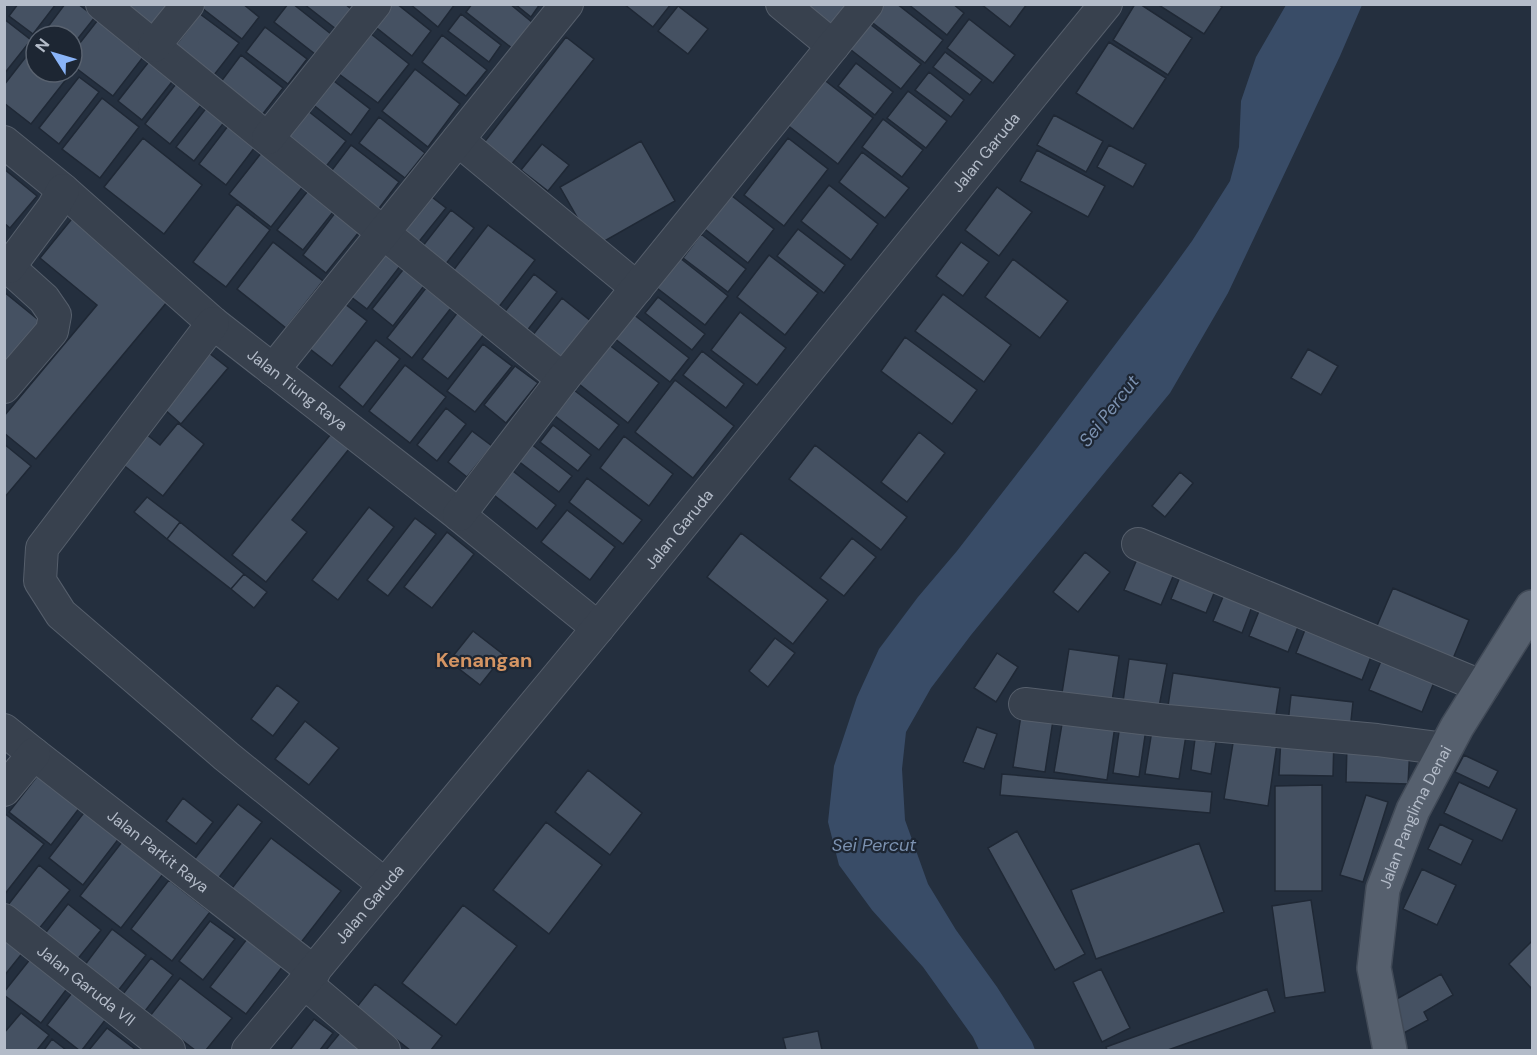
<svg xmlns="http://www.w3.org/2000/svg" width="1537" height="1055" viewBox="0 0 1537 1055" font-family="'DM Sans',sans-serif">
<style>
.water{fill:#394c67}
.building{fill:#455162;stroke:#1f2835;stroke-width:1.5}
.lines{fill:none;stroke-linecap:round;stroke-linejoin:round}
.minor-casing{stroke:#565f6c;stroke-width:34}
.major-casing{stroke:#414a57;stroke-width:36}
.minor{stroke:#38414e;stroke-width:32}
.major{stroke:#56606e;stroke-width:33}
.labels{text-anchor:middle;stroke-width:4.5;stroke-linejoin:round;paint-order:stroke}
.street-label{font-size:16px;fill:#b4bcc9;stroke:#1d2633}
.water-label{font-size:18px;font-style:italic;fill:#7c92b1;stroke:#1d2633}
.quarter-label{font-size:20px;font-weight:bold;fill:#d59563;stroke:#1d2633}
</style>
<rect width="100%" height="100%" fill="#242f3e"/>
<path class="water" d="M1286,5H1362L1340,56L1228,293L1170,393L971,635L931,688L906,732L902,769L905,820L928,884L956,930L997,987L1032,1042L1035,1050H979L973,1037L923,967L872,910L839,865L828,822L834,766L857,697L879,649L918,597L957,551L1037,448L1161,284L1192,241L1230,181L1239,147L1241,101L1256,57Z"/>
<path class="building" d="M18,4H56L33,34L9,16Z
M65,4H78L95,17L72,46V36H41Z
M120,4H170L151,29Z
M205,4H243L259,17L242,39L202,8Z
M288,4H293L331,34L315,54L274,22Z
M304,4H345L351,9L336,29Z
M389,4H397L431,31L412,56L373,25Z
M410,4H455L438,27Z
M472,4H510L533,23L513,49L466,12Z
M515,4H540L531,17Z
M624,4H671L653,27Z
M801,4H847L828,28Z
M875,4H897L943,40L925,63L865,17Z
M908,4H953L964,13L947,35Z
M981,4H1027L1010,27Z
M1135,4H1140L1192,38L1168,75L1113,40Z
M1157,4H1218L1222,7L1204,34Z
M678,6L708,29L688,54L658,31Z
M200,14L239,43L214,75L176,45Z
M461,14L501,45L489,62L448,31Z
M101,16L147,52L113,96L72,65V53Z
M4,19L31,40L4,74Z
M969,19L1015,55L993,83L947,48Z
M866,21L921,64L901,89L846,46Z
M265,27L307,59L288,84L246,52Z
M366,30L409,64L378,103L335,71Z
M442,35L487,70L466,96L422,62Z
M566,37L594,59L507,170L479,149Z
M1109,42L1166,78L1133,129L1076,93Z
M32,49L36,52V72H62L68,77L31,124L4,103V85Z
M945,52L982,80L970,95L933,67Z
M241,55L283,88L262,115L220,83Z
M151,59L175,78L142,120L118,101Z
M856,63L893,92L875,115L838,86Z
M415,69L460,104L428,147L382,111Z
M929,72L964,100L951,117L915,90Z
M818,75L873,118L838,164L782,121Z
M79,77L99,92L59,144L39,128Z
M330,78L370,109L351,135L311,103Z
M179,80L205,100L170,144L145,124Z
M908,91L947,121L926,148L887,118Z
M102,98L139,127L100,178L62,149Z
M211,102L229,116L194,161L176,147Z
M303,107L346,141L324,169L281,136Z
M1054,115L1103,141L1086,172L1037,145Z
M379,117L425,153L405,178L359,143Z
M883,119L923,150L902,177L862,147Z
M228,126L255,147L226,185L199,164Z
M143,138L202,185L164,234L104,187Z
M788,138L828,169L784,226L744,195Z
M641,141L675,201L594,247L560,187Z
M542,144L569,165L548,191L521,170Z
M351,145L399,182L377,211L329,174Z
M1109,145L1146,164L1133,187L1097,167Z
M266,147L308,180L271,227L229,194Z
M1037,150L1105,186L1088,217L1020,181Z
M862,152L909,188L885,218L839,182Z
M4,169L37,196L10,228L4,223Z
M829,185L878,224L851,260L801,221Z
M311,187L337,207L303,250L277,230Z
M997,187L1032,212L999,256L965,230Z
M424,191L446,208L417,244L396,227Z
M727,192L774,229L748,263L701,226Z
M237,204L270,230L226,287L193,262Z
M451,210L474,228L445,265L422,247Z
M335,213L359,232L326,273L303,255Z
M75,215L172,296L36,459L4,433V416L97,305L40,258Z
M488,225L535,260L498,308L452,272Z
M798,229L845,265L824,293L777,256Z
M701,234L746,269L728,292L683,258Z
M379,241L404,261L367,309L342,290Z
M273,242L323,281L286,328L237,289Z
M961,242L989,262L963,296L936,276Z
M769,255L818,293L785,335L737,297Z
M680,258L728,296L705,325L657,288Z
M1013,259L1068,301L1040,338L985,297Z
M406,266L427,282L393,326L372,309Z
M534,274L557,292L523,336L500,318Z
M426,288L451,308L412,358L387,338Z
M4,292L41,322L4,366Z
M943,294L1011,345L984,382L915,331Z
M336,297L367,321L332,366L301,342Z
M658,297L705,334L692,350L645,313Z
M562,298L592,322L559,365L528,341Z
M458,312L485,333L448,379L422,359Z
M740,312L786,348L757,385L711,350Z
M633,314L689,358L670,382L614,338Z
M905,337L977,390L952,424L881,371Z
M376,340L400,359L363,407L339,387Z
M604,341L659,383L628,423L574,380Z
M483,344L512,366L475,412L447,391Z
M1308,349L1338,366L1321,395L1291,378Z
M702,351L744,384L726,408L683,375Z
M209,353L228,368L181,424L163,408Z
M405,365L446,397L410,443L369,411Z
M515,366L538,383L506,423L484,405Z
M675,380L734,426L693,478L635,432Z
M570,387L619,425L599,450L550,412Z
M446,408L466,424L437,461L417,445Z
M178,423L204,444L163,496L122,464L146,434L160,445Z
M553,425L591,455L578,471L540,442Z
M472,431L492,446L467,477L448,462Z
M919,432L945,453L907,502L881,482Z
M331,434L349,449L292,520L307,532L266,582L232,555Z
M624,436L673,474L649,506L600,468Z
M526,440L572,476L559,492L513,457Z
M4,444L31,466L4,498Z
M815,445L907,517L881,550L789,479Z
M509,468L556,505L537,529L490,492Z
M1180,472L1193,483L1165,517L1152,506Z
M587,478L642,520L623,544L569,502Z
M147,497L180,522L167,539L134,512Z
M369,507L394,527L338,600L312,580Z
M567,510L615,547L590,580L541,542Z
M415,518L436,534L388,596L367,580Z
M180,522L244,574L231,589L167,539Z
M447,532L474,554L432,608L404,587Z
M741,533L828,600L793,644L707,577Z
M852,538L876,557L844,596L820,578Z
M1085,552L1110,572L1078,612L1053,592Z
M1140,552L1177,567L1161,605L1124,590Z
M1184,567L1219,581L1206,613L1171,599Z
M244,574L267,592L254,608L231,589Z
M1393,588L1469,620L1452,661L1376,628Z
M1225,592L1253,604L1242,633L1213,621Z
M1261,606L1300,622L1288,652L1249,636Z
M1308,622L1374,649L1362,680L1296,653Z
M473,631L504,655L480,685L449,661Z
M775,638L795,653L768,687L749,671Z
M1069,649L1119,656L1112,701L1062,693Z
M1386,649L1439,670L1422,712L1369,690Z
M997,653L1018,667L996,702L974,688Z
M1129,659L1167,664L1159,707L1123,702Z
M1173,673L1280,688L1275,721L1168,706Z
M277,685L299,702L273,736L251,719Z
M1291,695L1353,702L1350,730L1288,723Z
M1022,709L1054,714L1045,772L1013,767Z
M1063,718L1115,726L1107,780L1054,772Z
M305,721L339,748L309,785L275,759Z
M1153,724L1187,729L1179,779L1145,774Z
M1120,725L1146,729L1139,777L1113,773Z
M977,727L997,734L984,769L963,762Z
M1281,736L1334,737L1333,776L1279,775Z
M1234,737L1277,744L1268,806L1224,799Z
M1195,739L1216,742L1211,774L1191,770Z
M1347,745L1410,747L1408,784L1346,782Z
M1464,755L1498,771L1489,788L1455,772Z
M42,770L84,802L51,845L9,812Z
M588,770L642,813L610,855L555,812Z
M1002,774L1212,792L1210,813L1000,795Z
M1459,782L1517,809L1502,841L1444,813Z
M1322,785V891H1275V786Z
M1366,795L1388,802L1363,882L1340,875Z
M183,798L213,822L196,844L166,821Z
M238,804L262,822L217,880L193,861Z
M86,810L120,837L83,885L49,858Z
M4,813L44,844L4,895Z
M546,822L602,865L549,934L493,890Z
M1440,824L1473,840L1461,865L1428,849Z
M1017,831L1085,954L1055,970L988,848Z
M271,838L341,891L299,945L229,892Z
M122,842L163,874L121,928L80,896Z
M1199,843L1224,912L1096,959L1071,890Z
M39,865L70,890L38,930L8,905Z
M1422,869L1456,885L1437,925L1403,909Z
M169,880L210,912L172,961L131,929Z
M1311,900L1325,992L1285,998L1272,906Z
M68,904L101,930L76,961L43,936Z
M463,905L517,946L456,1025L402,983Z
M210,921L235,939L203,980L179,961Z
M4,928L28,946L4,976Z
M112,929L146,955L117,992L84,966Z
M247,939L283,966L246,1014L210,987Z
M1532,941V989L1509,964Z
M35,953L72,982L41,1023L4,995V992Z
M151,958L173,975L145,1011L123,994Z
M1101,969L1130,1028L1102,1042L1073,982Z
M1441,974L1453,995L1424,1012L1428,1020L1402,1034L1386,1005Z
M180,978L232,1018L206,1050H195L150,1016Z
M375,984L442,1036L431,1050H410L356,1008Z
M75,989L109,1015L82,1050H79L47,1025Z
M1267,989L1275,1012L1168,1050H1107L1106,1047Z
M21,1013L49,1035L37,1050H4V1033Z
M314,1019L333,1033L320,1050H290Z
M107,1028L136,1050H89Z
M818,1031L822,1050H786L783,1038Z
M340,1033L362,1050H326Z
M52,1039L66,1050H44Z"/>
<g class="lines">
<defs>
<g id="minor">
<path d="M102,4L563,379"/>
<path d="M782,4L833,46"/>
<path d="M154,46L188,4"/>
<path d="M268,138L375,4"/>
<path d="M458,140L637,288"/>
<path id="s1" d="M4,142L63,190L213,323L459,515L598,628"/>
<path d="M4,263L44,299L55,315L52,331L4,387"/>
<path d="M9,267L53,208L63,190"/>
<path d="M213,323L42,548L40,581L61,614L226,756L385,885"/>
<path d="M273,370L567,4"/>
<path d="M459,515L563,379L867,4"/>
<path d="M1138,544L1483,687"/>
<path d="M1025,704L1167,721L1377,740L1446,749"/>
<path id="s2" d="M4,730L34,754L314,972"/>
<path d="M4,790L34,754"/>
<path id="s3" d="M4,920L169,1050"/>
<path d="M305,983L384,1050"/>
<path id="s4" d="M248,1050L598,628L1106,4"/>
</g>
<g id="major">
<path id="s5" d="M1390,1050L1374,968L1383,889L1413,810L1457,727L1532,607"/>
</g>
</defs>
<use href="#minor" class="minor-casing"/>
<use href="#major" class="major-casing"/>
<use href="#minor" class="minor"/>
<use href="#major" class="major"/>
</g>
<g class="labels">
<g class="street-label">
<text dy="6" stroke="none"><textPath href="#s4" startOffset="1162">Jalan Garuda</textPath></text>
<text dy="6" stroke="none"><textPath href="#s1" startOffset="384">Jalan Tiung Raya</textPath></text>
<text dy="6" stroke="none"><textPath href="#s4" startOffset="676">Jalan Garuda</textPath></text>
<text dy="6" stroke="none"><textPath href="#s5" startOffset="242">Jalan Panglima Denai</textPath></text>
<text dy="6" stroke="none"><textPath href="#s2" startOffset="196">Jalan Parkit Raya</textPath></text>
<text dy="6" stroke="none"><textPath href="#s4" startOffset="190">Jalan Garuda</textPath></text>
<text dy="6" stroke="none"><textPath href="#s3" startOffset="105">Jalan Garuda VII</textPath></text>
</g>
<g class="water-label">
<text transform="translate(1109 411) rotate(-52)" y="6">Sei Percut</text>
<text x="874" y="851">Sei Percut</text>
</g>
<g class="quarter-label">
<text x="484" y="667">Kenangan</text>
</g>
</g>
<rect width="1537" height="1055" fill="none" stroke="#b4bcc9" stroke-width="12"/>
<g transform="translate(54 54) rotate(307)"><circle r="28" fill="#1d2633" stroke="#59626f" stroke-width="1.5"/>
<path d="M0-4.5L10 22L0 15L-10 22Z" fill="#8ab4f8"/>
<text y="-9" font-size="16" font-weight="bold" text-anchor="middle" fill="#b4bcc9">N</text>
</g>
</svg>
